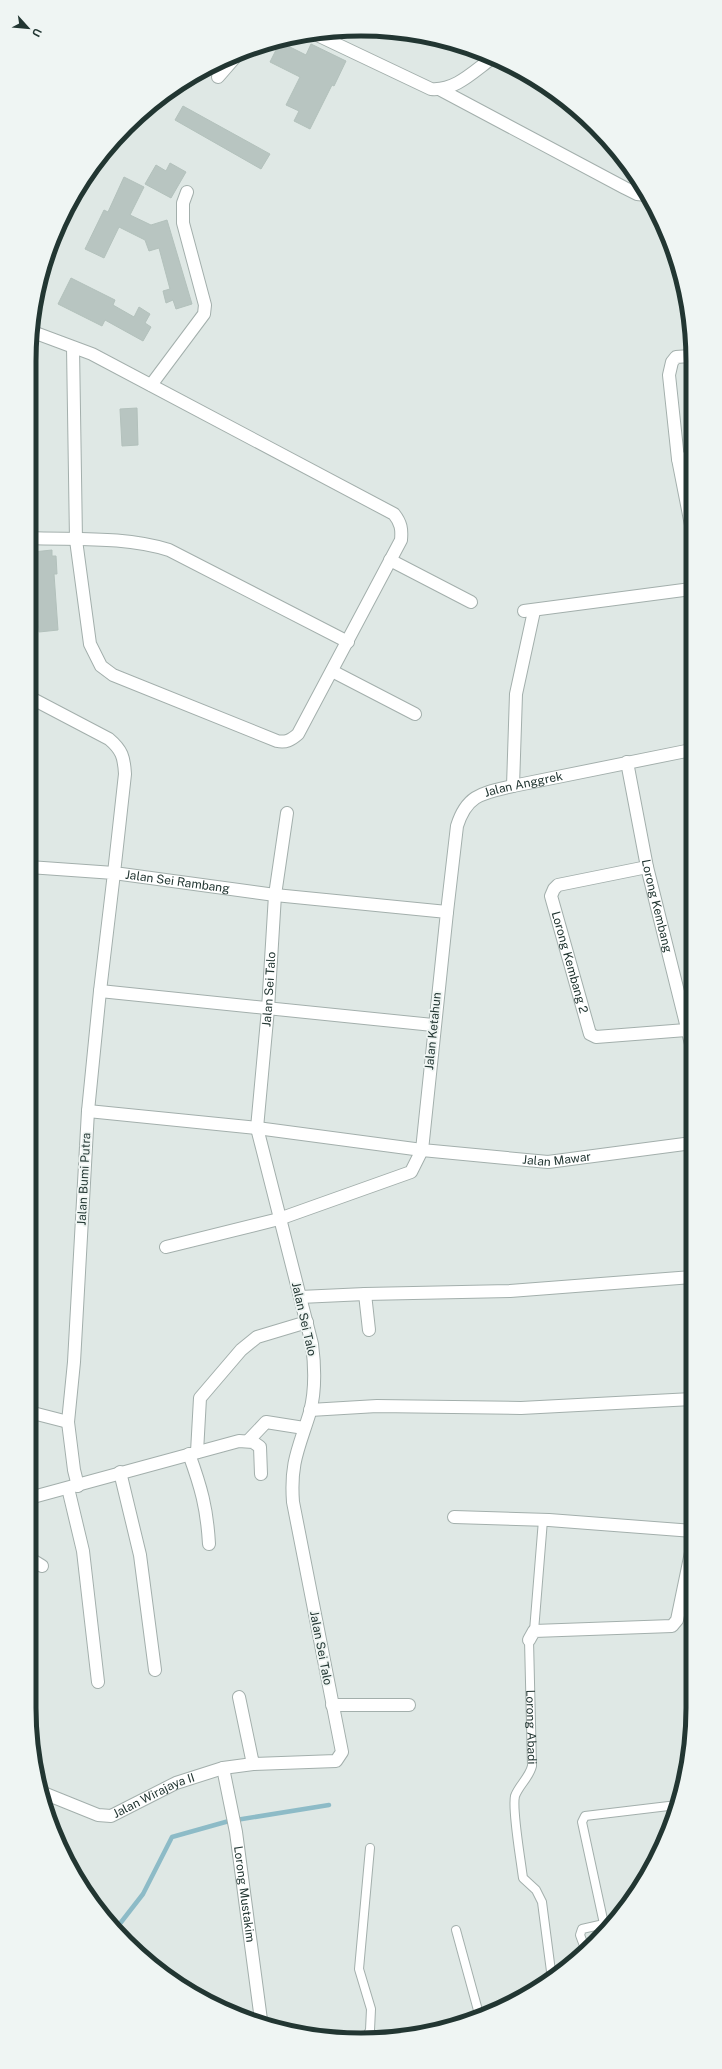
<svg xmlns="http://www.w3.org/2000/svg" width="722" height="2069" viewBox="0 0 722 2069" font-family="'Public Sans',sans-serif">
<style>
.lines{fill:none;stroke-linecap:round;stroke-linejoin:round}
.stream{stroke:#8dbbc7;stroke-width:4.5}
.building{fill:#b8c5c1;stroke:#b3c1bc}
.service-casing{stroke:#a3afac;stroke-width:10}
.minor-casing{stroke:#a3afac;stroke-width:14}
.tertiary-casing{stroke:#a3afac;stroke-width:14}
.service{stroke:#fff;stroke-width:8}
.minor{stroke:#fff;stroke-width:12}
.tertiary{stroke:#fff;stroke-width:12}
.labels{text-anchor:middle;stroke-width:3.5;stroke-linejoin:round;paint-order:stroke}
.street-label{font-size:12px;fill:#223632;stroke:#eff5f3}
.rim{fill:none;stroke:#223632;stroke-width:5}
</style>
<rect width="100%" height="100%" fill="#dfe8e5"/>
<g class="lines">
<path class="stream" d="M236,1820L329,1805
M115,1930L143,1894L172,1837L229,1821"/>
</g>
<path class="building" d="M280,42L306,55L311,44L346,61L334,86L332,85L310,129L294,121L299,111L286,105L300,77L270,62Z
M183,106L270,154L261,169L175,120Z
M170,163L186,172L171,198L145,184L156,165L166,171Z
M124,177L144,187L130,215L151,225L167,220L192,304L176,309L173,300L166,303L163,291L170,289L159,248L149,251L145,240L119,227L104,258L85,249L104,210L108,212Z
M71,278L115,300L113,305L134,317L139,307L150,314L145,323L151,327L143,341L105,320L102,326L58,304Z
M137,408L138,445L122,446L120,409Z
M52,550V556H56L57,574H54L58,630L39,632L38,621L29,622V609H37L33,552Z"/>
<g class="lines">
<defs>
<g id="service">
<path d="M534,1631L543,1520"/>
<path id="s1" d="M529,1640L532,1766C529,1778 519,1785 515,1796C512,1809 520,1855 522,1871L523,1878L536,1890L542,1902L552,1979"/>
<path d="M604,1924L614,1921"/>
<path d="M456,1930L479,2014"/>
<path d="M586,1951L580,1935L582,1929L604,1924L582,1822L585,1816L677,1805"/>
<path d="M360,2039L367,2036L370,2030L371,2009L359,1969L370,1848"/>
</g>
<g id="minor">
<path d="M313,33L431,89C455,91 473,72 491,59"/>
<path d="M242,52L250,50L256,46"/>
<path d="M218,77L238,54"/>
<path d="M441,90L625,188L637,194L646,195"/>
<path d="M33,332L92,354L394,514C401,523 402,529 401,540L298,734C291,740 286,743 277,741L113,675L101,666L90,644L76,540L73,347"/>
<path d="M690,356L676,357L672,362L669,375L678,459L691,525"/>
<path d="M151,385L204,314L205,305L183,223V203L187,192"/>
<path d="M678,459L690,458"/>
<path d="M29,538C76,540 123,536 169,550L348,642"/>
<path d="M390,560L471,602"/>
<path d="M524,611L691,589"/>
<path d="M332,671L415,714"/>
<path id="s2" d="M627,762L647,867L692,1048"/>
<path d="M513,786L516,694L534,611"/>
<path d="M29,867L114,873L100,991L88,1111L74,1362L68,1422L74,1470L78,1486"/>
<path id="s3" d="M647,867L558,885L554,889L551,896L590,1034L596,1037L686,1030"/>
<path id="s4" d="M447,912L457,826C467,794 483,793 513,786L691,750"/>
<path d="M100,991L433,1025"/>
<path d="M88,1111L257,1128L422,1150L411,1172L279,1219L166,1247"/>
<path d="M365,1294L369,1330"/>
<path d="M300,1297L365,1294L510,1291L692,1277"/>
<path d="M310,1410L377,1406L521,1408L692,1399"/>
<path d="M29,1412L68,1422"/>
<path d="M248,1441L266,1422L304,1428"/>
<path d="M197,1452L200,1398L241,1350L257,1337L307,1322"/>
<path d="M189,1454C201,1487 207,1508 209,1544"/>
<path d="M120,1472L140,1555L155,1670"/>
<path d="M68,1488L83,1551L98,1682"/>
<path d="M33,1497L239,1441L253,1442L260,1447L261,1474"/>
<path d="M454,1517L549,1520L693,1531"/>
<path d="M29,1558L42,1566"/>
<path d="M529,1640L534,1631L672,1626L677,1620L693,1543"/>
<path id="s5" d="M239,1697L253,1764L336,1761L342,1752L293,1502C290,1462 299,1448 310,1412C316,1389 315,1367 312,1344L257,1128L268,1009L275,895L287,813"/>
<path d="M332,1705H409"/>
<path id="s6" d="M223,1768L236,1832L261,2020"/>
<path id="s7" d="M41,1792L98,1815L111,1816L176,1783L223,1768L253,1764"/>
</g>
<g id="tertiary">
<path d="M57,230L74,196"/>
<path id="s8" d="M29,697L109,739C122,750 124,757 125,774L114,873L275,895L447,912L422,1150L548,1162L692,1143"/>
</g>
</defs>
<use href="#service" class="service-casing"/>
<use href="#minor" class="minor-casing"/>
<use href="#tertiary" class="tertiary-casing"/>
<use href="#service" class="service"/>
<use href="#minor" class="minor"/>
<use href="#tertiary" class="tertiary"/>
</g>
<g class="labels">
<g class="street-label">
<text dy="4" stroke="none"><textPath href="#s4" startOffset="171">Jalan Anggrek</textPath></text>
<text dy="4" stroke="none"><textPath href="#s8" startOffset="294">Jalan Sei Rambang</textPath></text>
<text dy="4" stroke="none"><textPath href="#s2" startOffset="147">Lorong Kembang</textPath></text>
<text dy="4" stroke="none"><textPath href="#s3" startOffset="173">Lorong Kembang 2</textPath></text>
<text dy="4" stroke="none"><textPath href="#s5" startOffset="940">Jalan Sei Talo</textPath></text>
<text transform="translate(433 1031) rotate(-84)" y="4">Jalan Ketahun</text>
<text dy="4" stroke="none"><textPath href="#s8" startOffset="940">Jalan Mawar</textPath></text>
<text transform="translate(84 1179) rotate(-87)" y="4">Jalan Bumi Putra</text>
<text transform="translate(304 1319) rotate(77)" y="4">Jalan Sei Talo</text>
<text transform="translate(321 1648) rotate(79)" y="4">Jalan Sei Talo</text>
<text dy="4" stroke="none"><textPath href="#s1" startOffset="87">Lorong Abadi</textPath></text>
<text dy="4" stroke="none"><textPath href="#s7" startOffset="122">Jalan Wirajaya II</textPath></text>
<text dy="4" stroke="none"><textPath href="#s6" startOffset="128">Lorong Mustakim</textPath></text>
</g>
</g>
<path d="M0 0H722V2069H0ZM361 36H361A325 325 0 0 1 686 361V1708A325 325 0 0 1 361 2033H361A325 325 0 0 1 36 1708V361A325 325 0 0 1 361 36Z" fill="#eff5f3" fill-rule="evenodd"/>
<path class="rim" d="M361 36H361A325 325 0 0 1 686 361V1708A325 325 0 0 1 361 2033H361A325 325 0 0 1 36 1708V361A325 325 0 0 1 361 36Z"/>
<g transform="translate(28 28) rotate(117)" stroke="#eff5f3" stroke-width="3" paint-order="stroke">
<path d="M0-3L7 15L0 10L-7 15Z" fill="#223632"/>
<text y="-6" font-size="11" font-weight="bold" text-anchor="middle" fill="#223632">U</text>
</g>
</svg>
